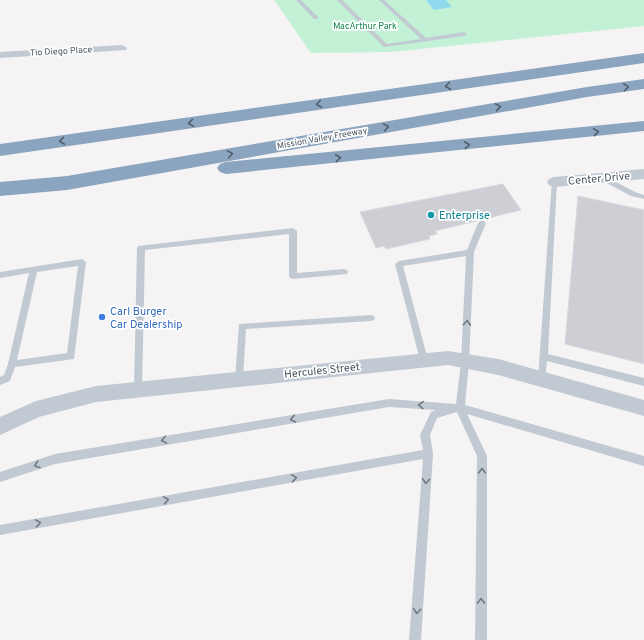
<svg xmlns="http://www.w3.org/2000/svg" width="644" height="640" viewBox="0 0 644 640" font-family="Overpass,sans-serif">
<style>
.green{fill:#c3f1d5}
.water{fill:#90daee}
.building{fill:#cdcfd5;stroke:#d7d9de}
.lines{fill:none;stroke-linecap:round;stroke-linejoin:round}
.service{fill:#c1cad2;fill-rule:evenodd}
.minor{fill:#c1cad2;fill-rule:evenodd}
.motorway{fill:#8ba5c1;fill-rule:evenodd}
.oneway{stroke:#505e6b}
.oneway2{stroke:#6e7983}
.culture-dot{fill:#0f9aa8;stroke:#fff;stroke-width:1.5}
.shop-dot{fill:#3f7fe0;stroke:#fff;stroke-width:1.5}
.labels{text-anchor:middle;stroke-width:3.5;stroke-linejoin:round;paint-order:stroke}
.far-park-label{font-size:9px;fill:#17864f;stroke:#fff}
.far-street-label{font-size:9px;fill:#4a5661;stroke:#fff}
.street-label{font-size:11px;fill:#4a5661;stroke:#fff}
.culture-label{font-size:11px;fill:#0d838f;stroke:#fff;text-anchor:start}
.shop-label{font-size:11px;fill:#366cbe;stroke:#fff;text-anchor:start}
</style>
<rect width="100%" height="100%" fill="#f5f3f3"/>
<path class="green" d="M274,0H644V26L391,52L311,53Z"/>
<path class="water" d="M426,0H446L452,7L434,10Z"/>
<path class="building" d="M503,184L521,210L435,231L437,234L429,236L430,239L386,249L384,246L376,248L360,212Z
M578,196L644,210V364L565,344Z"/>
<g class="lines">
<path class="service" d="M296,0H301L318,17V19H314Z
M337,0H342L387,44L421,39L379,0H384L426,38L464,32L467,34L464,36L384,47Z
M601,176H605L635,192L644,195V199L631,196L601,180Z
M552,180H554L557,182L548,354L644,378V386L547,361L545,382L542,383L539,382L538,379Z
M482,220L486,223L474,252L469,362L465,405L644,456V466L467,414L487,456V640H475L477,456L457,412L437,418L430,435L433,454L421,640H409L423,459L0,535V525L423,450L420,435L431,412L436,410L389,407L55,464L0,482V472L55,454L389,399L456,404L461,362L466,256L403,266L428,360L427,363L424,364L421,363L420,360L395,264L399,261L467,250L478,223Z
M293,228L297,231V273L344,269L347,270L348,272L347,274L293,279L290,278L289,276V234L145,250L142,389L141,392L138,393L135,392L134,389L137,248L138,246Z
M82,259L86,262L74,359L15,367L10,381L0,385V377L4,375L8,364L29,273L0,278V272ZM78,266L67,353L17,360L37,272Z
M371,315L374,316L375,318L374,320L371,321L246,329L243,379L242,382L239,383L236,382L235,379L239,324Z"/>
<path class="minor" d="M122,45L127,48L126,50L0,58V52Z
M644,169V179L554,187L549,185L547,182L549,179L554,177Z
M448,351L498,359L644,400V416L498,375L448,365L96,402L39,417L0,435V417L36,401L96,386Z"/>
<path class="motorway" d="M644,53V63L0,156V144Z
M644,79V89L587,97L67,190L0,196V182L67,176L587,87Z
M644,121V131L226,174L220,172L217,168L220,164L226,162Z"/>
</g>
<defs><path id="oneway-chevron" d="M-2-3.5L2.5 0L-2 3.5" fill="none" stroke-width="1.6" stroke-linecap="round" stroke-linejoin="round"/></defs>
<g class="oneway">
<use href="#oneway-chevron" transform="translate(448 86) rotate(172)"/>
<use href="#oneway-chevron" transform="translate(626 87) rotate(-8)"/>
<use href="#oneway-chevron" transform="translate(319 104) rotate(172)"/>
<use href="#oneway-chevron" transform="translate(498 107) rotate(-10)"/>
<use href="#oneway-chevron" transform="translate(191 123) rotate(172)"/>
<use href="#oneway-chevron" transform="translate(386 127) rotate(-10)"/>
<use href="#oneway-chevron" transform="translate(596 132) rotate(-6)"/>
<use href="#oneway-chevron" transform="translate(62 141) rotate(172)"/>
<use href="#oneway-chevron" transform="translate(467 145) rotate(-6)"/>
<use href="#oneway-chevron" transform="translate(230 154) rotate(-10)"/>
<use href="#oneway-chevron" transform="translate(338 158) rotate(-6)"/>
</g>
<g class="oneway2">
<use href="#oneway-chevron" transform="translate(467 323) rotate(-87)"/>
<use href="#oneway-chevron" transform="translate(421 405) rotate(-176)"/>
<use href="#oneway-chevron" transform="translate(293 419) rotate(170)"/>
<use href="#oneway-chevron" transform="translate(164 440) rotate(170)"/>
<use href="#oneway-chevron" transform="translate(37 465) rotate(161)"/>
<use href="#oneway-chevron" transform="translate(482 471) rotate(-90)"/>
<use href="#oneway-chevron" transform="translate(294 478) rotate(-10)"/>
<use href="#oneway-chevron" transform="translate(426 481) rotate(94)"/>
<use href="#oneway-chevron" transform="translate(166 500) rotate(-10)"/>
<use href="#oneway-chevron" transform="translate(38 523) rotate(-10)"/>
<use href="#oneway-chevron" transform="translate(481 601) rotate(-90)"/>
<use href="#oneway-chevron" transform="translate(417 611) rotate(94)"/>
</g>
<circle class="culture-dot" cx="431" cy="215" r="4"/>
<circle class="shop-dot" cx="102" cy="317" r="4"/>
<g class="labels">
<g class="far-park-label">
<text x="365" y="29">MacArthur Park</text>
</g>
<g class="far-street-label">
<text transform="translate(61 51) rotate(-3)" y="3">Tio Diego Place</text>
<text transform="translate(322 138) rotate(-10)" y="3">Mission Valley Freeway</text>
</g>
<g class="street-label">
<text transform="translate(599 178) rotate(-5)" y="4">Center Drive</text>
<text transform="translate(322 370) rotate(-6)" y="4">Hercules Street</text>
</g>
<g class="culture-label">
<text x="439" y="219">Enterprise</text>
</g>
<g class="shop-label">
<text x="110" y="315">Carl Burger<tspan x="110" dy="13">Car Dealership</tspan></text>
</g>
</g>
</svg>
